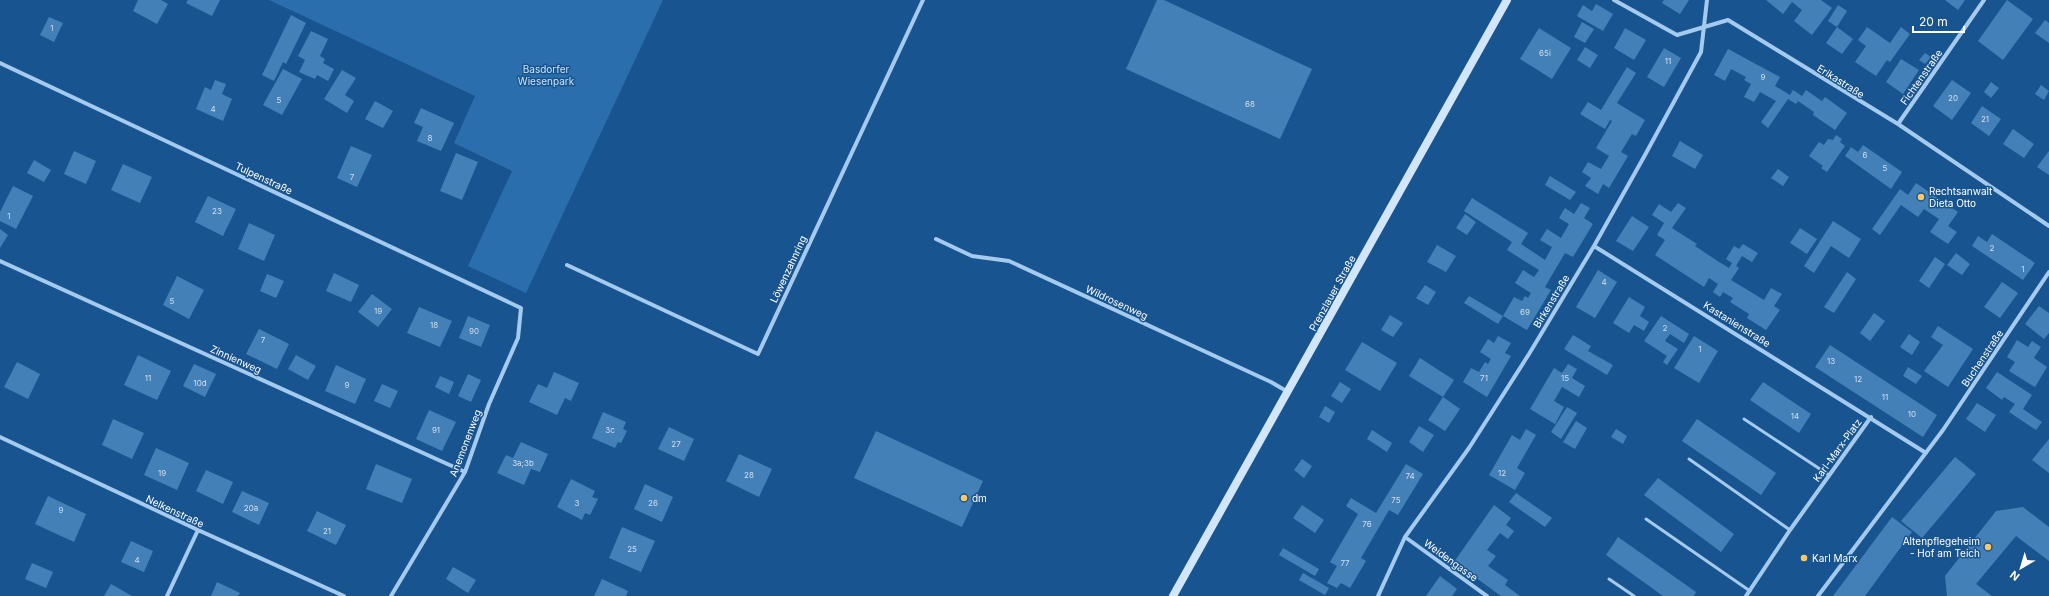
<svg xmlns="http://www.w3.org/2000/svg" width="2049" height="596" viewBox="0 0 2049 596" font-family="Inter,sans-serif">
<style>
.green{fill:#2a6ead}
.building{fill:#4480b8}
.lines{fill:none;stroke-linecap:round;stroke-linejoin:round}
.lane{stroke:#a4cbef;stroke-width:3}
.street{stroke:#a4cbef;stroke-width:4}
.secondary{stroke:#d2e6fb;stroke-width:8}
.poi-dot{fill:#ffc762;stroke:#18548f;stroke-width:1.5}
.labels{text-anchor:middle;stroke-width:3;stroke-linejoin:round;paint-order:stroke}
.number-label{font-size:8px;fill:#d0dfed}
.park-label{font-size:10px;fill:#cbe4fb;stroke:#18548f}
.street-label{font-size:10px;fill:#fff;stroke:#18548f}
.poi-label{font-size:10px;fill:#fff;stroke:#18548f;text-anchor:start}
</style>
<rect width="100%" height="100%" fill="#18548f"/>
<path class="green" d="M269,0H663L526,293L468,266L512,171L454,143L475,96Z"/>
<path class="building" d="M138,0H161L168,4L157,24L133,11Z
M188,0H220L212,16L186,3Z
M1157,0H1164L1312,69L1280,139L1126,69Z
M1664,0H1689L1680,14L1662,3Z
M1766,0H1821L1832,8L1812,35L1794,21L1802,10L1792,2L1783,14Z
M1945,0H1965L1958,10Z
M2007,0L2033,19L2003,60L1978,41Z
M1596,4L1613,14L1603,31L1577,16L1583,5L1592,11Z
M1838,5L1847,11L1837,27L1828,21Z
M291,15L306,23L286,64L283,62L274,81L262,75Z
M49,17L63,23L54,42L40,35Z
M2045,20L2049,23V43L2035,33Z
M1582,22L1594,29L1585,43L1574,37Z
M1837,27L1853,39L1842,54L1826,43Z
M1867,27L1890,43L1901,27L1910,34L1890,62L1887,60L1876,76L1855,62L1866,46L1858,40Z
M1539,28L1571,48L1552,79L1520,59Z
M1625,28L1646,40L1634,60L1614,48Z
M311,31L328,39L320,56L325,59L323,63L334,69L328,81L317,75L315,79L299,72L305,60L298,56Z
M1585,47L1598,55L1590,68L1577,60Z
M1664,48L1681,58L1664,87L1647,77Z
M1728,49L1780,77L1775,86L1790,95L1793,90L1802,96L1806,90L1822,101L1825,97L1847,113L1835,130L1813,115L1814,112L1798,101L1796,104L1788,99L1768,128L1761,122L1776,101L1760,92L1754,102L1744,97L1751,84L1744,80L1746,77L1731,69L1725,81L1714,75Z
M1925,53L1931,57L1925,64L1919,60Z
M1901,59L1919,70L1903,94L1886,82Z
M1627,67L1636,73L1617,103L1645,120L1636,136L1632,134L1621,152L1628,156L1609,188L1603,184L1598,194L1585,186L1591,178L1582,172L1588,162L1601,169L1609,156L1596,148L1612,121L1610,120L1605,129L1580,114L1588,102L1601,110Z
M283,69L302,79L282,115L263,105Z
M342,70L356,78L345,95L354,101L347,113L324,99Z
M215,80L226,84L222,94L232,99L223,121L196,109L205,87L211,90Z
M1952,80L1971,93L1952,120L1933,106Z
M1991,82L1999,88L1991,98L1984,92Z
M2041,85L2049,91L2044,100L2035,94Z
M375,101L393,111L383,128L365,119Z
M1982,106L2001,119L1989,136L1971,123Z
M421,108L454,123L441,151L417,141L423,127L414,123Z
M2013,129L2034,144L2024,158L2003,144Z
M1836,135L1842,139L1840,142L1845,146L1827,172L1821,168L1823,166L1809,156L1819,142L1824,145L1828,139L1833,140Z
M1680,141L1703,155L1695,169L1672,156Z
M1863,145L1902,172L1891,189L1845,156L1851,147L1858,152Z
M351,146L372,155L357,187L337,178Z
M74,151L96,161L86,184L64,174Z
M2049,151V175L2037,167Z
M456,153L478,162L462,200L440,191Z
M34,160L51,170L44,182L27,173Z
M123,164L152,177L140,203L111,190Z
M1778,169L1789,177L1783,186L1771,178Z
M1550,176L1576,192L1570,200L1545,185Z
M1916,183L1958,212L1948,226L1957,232L1948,244L1930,232L1939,219L1924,209L1918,217L1901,205L1880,235L1872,229L1900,189L1908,195Z
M13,186L33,196L16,229L0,221V212Z
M208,196L236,209L223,236L195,222Z
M1472,198L1528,233L1521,244L1545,260L1552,247L1540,240L1547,229L1561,238L1569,224L1559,218L1565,208L1574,214L1581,203L1590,208L1584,218L1593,224L1573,257L1565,253L1545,287L1551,290L1527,330L1503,316L1514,297L1522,301L1525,296L1528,298L1531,293L1515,283L1523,270L1534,277L1539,270L1507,250L1512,242L1464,211Z
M1678,203L1686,208L1672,228L1697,244L1695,246L1719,262L1729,268L1732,263L1726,259L1734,246L1739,249L1743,244L1758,253L1752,262L1742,256L1736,266L1739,268L1731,280L1764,300L1771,288L1782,294L1774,306L1780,310L1766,330L1747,318L1749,314L1730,302L1733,298L1723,292L1720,297L1713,292L1718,284L1709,278L1704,287L1655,255L1665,240L1657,235L1664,223L1652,215L1659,204L1671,212Z
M1465,214L1476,222L1467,235L1456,228Z
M1632,216L1649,227L1633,251L1616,241Z
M1833,221L1861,239L1849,258L1831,246L1814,273L1804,266Z
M249,223L275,235L264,261L238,249Z
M1800,228L1817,239L1807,254L1790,243Z
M0,229L8,235L0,248Z
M1992,234L2035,263L2023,280L1972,246L1978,236L1987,242Z
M1437,245L1456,256L1446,272L1427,262Z
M1956,253L1970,264L1962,275L1947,265Z
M1935,257L1945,264L1929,288L1919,281Z
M1598,270L1617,282L1595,318L1576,307Z
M1847,272L1856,279L1834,313L1824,307Z
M334,273L359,285L351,302L326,291Z
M267,274L284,281L276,298L260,291Z
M177,276L204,290L189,319L163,305Z
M2002,282L2018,293L2000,318L1984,307Z
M1425,285L1436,292L1428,305L1416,298Z
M372,294L392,309L378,327L358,312Z
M1469,296L1503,316L1498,324L1464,303Z
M1629,297L1645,307L1640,316L1649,322L1644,331L1634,325L1629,333L1613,323Z
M2039,306L2049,313V333L2044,339L2025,324Z
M419,307L452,321L440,347L407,333Z
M1874,313L1885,321L1870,341L1860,333Z
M1390,315L1403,323L1393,337L1381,330Z
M468,316L490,325L481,347L459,338Z
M1661,316L1689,334L1684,343L1670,334L1665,341L1678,349L1667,365L1663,362L1667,356L1644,341Z
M1938,326L1973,349L1948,387L1924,371L1943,345L1931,337Z
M259,329L289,344L277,369L246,354Z
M1909,334L1920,342L1912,355L1900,347Z
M1573,335L1591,346L1588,351L1613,365L1607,375L1564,349Z
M1498,336L1511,343L1505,353L1511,356L1487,397L1463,382L1471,368L1479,372L1485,362L1488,364L1491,359L1480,352L1488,339L1494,343Z
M1694,336L1718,351L1699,383L1674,368Z
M2017,340L2028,347L2032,341L2041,347L2034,358L2047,367L2035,387L2009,371L2015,362L2007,357Z
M1362,342L1397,363L1380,391L1345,370Z
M1830,345L1937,415L1923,437L1815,367Z
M138,355L171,371L157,400L124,385Z
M296,355L316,366L308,380L288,369Z
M1420,358L1454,380L1443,397L1409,376Z
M17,362L40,374L28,399L4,387Z
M194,364L216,374L205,397L183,386Z
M1568,364L1577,369L1572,378L1585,386L1579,397L1562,387L1554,401L1564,407L1555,424L1530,409L1554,368L1562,373Z
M336,365L366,379L355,404L325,391Z
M1908,367L1922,376L1916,384L1903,376Z
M554,372L579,383L571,401L565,398L557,415L529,402L538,384L547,388Z
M1997,372L2032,395L2023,409L2042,422L2036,430L2009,412L2015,404L2004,397L2002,400L1986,388Z
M468,374L481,380L471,402L458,396Z
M440,376L454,382L449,394L435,387Z
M1340,382L1351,389L1342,403L1331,396Z
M1763,382L1811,414L1799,433L1750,400Z
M382,384L398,391L390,408L374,401Z
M1443,397L1460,409L1445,431L1428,420Z
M1977,403L1996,415L1985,432L1966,419Z
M1325,406L1335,412L1329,423L1319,417Z
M1567,407L1577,413L1561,439L1551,432Z
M429,410L456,422L442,451L416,439Z
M603,412L626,422L623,429L627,431L621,443L618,442L615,448L592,438Z
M113,419L144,433L132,459L102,445Z
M1697,419L1776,473L1761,495L1682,441Z
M1576,421L1587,428L1575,449L1563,442Z
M1419,426L1434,435L1423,452L1409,442Z
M669,427L694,439L684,461L658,449Z
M1526,429L1536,435L1517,468L1525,473L1515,490L1489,475L1512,435L1520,440Z
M1616,429L1627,436L1623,444L1611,437Z
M1372,430L1392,443L1387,452L1367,439Z
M876,431L983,481L962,527L854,478Z
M2049,439V473L2032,460Z
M521,442L548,454L540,472L531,469L524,485L497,473L506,455L513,458Z
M156,448L189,463L177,490L144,475Z
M739,454L772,469L759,497L726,481Z
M1955,457L1976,474L1922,538L1901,521Z
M1302,459L1312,466L1304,478L1294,470Z
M376,464L412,479L402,503L366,489Z
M1406,464L1423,474L1398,515L1389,510L1361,558L1366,561L1350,588L1341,583L1337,588L1327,583L1337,566L1330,562L1358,514L1346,506L1351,498L1376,513Z
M206,470L233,482L223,504L196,491Z
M1658,478L1734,534L1721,552L1644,495Z
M571,479L595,491L592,497L598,499L590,515L585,513L582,520L557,507Z
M645,484L673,497L662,522L634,509Z
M242,491L269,503L259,525L232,512Z
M1516,493L1552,518L1545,527L1509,502Z
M48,496L86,514L74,542L35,524Z
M1302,505L1324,520L1315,533L1293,518Z
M1494,505L1511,518L1506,525L1514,531L1508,539L1500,533L1487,550L1496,556L1488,566L1508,580L1505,585L1520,596H1501L1454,562Z
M2023,507L2049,527V561L2016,536L1976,584L1992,596H1947L1945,576L1996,511Z
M317,511L346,525L336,545L307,531Z
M1892,517L1912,532L1865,596H1833Z
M622,527L655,541L641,572L609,558Z
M1618,537L1696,592L1694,596H1663L1606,555Z
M131,541L153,551L144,572L121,562Z
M1283,548L1319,569L1315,576L1279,555Z
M32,563L53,572L46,588L25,579Z
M453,567L476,580L468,593L446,579Z
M1303,573L1329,588L1325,595L1299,580Z
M1440,576L1457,589L1452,596H1426Z
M602,579L628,591L626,596H594Z
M217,582L240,593L238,596H211Z
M111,584L132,596H104Z"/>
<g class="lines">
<path class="lane" d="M1744,419L1829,475
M1689,459L1790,530
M1646,519L1750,591
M1609,579L1634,596"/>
<path class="street" d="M1614,0L1677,35L1728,20L1898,124L2049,226
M0,63L521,308L518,338L489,404L465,472L391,596
M1898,124L1984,0
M936,239L972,256L1009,261L1271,382L1288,392
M1594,246L1926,453
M0,261L465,472
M567,265L758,354L923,0
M0,437L198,530L344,596
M1405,537L1487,596
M167,596L198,530
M1378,596L1405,537L1469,448L1529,354L1594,246L1645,155L1701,52L1707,0
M1746,596L1790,530L1871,417
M1818,596L1943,430L2049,272"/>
<path class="secondary" d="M1173,596L1507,0"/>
</g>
<g class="poi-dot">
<circle cx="1921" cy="197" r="4"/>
<circle cx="964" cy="498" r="4"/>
<circle cx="1988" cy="547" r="4"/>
<circle cx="1804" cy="558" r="4"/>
</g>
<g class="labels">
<g class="number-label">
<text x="52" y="31">1</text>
<text x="1545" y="56">65i</text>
<text x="1668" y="64">11</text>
<text x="1763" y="80">9</text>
<text x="1953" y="101">20</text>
<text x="279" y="103">5</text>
<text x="1250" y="107">68</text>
<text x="213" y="112">4</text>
<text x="1985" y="122">21</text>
<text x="430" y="141">8</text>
<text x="1865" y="158">6</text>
<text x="1885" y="171">5</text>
<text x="352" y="180">7</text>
<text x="217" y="214">23</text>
<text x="9" y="219">1</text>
<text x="1992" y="251">2</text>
<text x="2023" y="272">1</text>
<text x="1604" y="285">4</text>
<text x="172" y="304">5</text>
<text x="378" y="314">19</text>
<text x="1525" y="315">69</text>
<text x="434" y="328">18</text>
<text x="1665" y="331">2</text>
<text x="474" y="334">90</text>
<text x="263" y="343">7</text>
<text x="1700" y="352">1</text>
<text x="1831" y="364">13</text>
<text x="148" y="381">11</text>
<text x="1484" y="381">71</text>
<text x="1565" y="381">15</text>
<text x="1858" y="382">12</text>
<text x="200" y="386">10d</text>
<text x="347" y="388">9</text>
<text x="1885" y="400">11</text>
<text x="1912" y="417">10</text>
<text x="1795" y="419">14</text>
<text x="436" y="433">91</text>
<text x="610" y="433">3c</text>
<text x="676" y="447">27</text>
<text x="523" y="466">3a;3b</text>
<text x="162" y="476">19</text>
<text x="1502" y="476">12</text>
<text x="749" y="478">28</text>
<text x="1410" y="479">74</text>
<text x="1396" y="503">75</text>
<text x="577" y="506">3</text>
<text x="653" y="506">26</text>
<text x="251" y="511">20a</text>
<text x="61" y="513">9</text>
<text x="1367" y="527">76</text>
<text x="327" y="534">21</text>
<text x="632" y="552">25</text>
<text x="137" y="563">4</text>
<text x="1345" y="566">77</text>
</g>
<g class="park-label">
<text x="546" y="73">Basdorfer<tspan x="546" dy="12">Wiesenpark</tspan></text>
</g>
<g class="street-label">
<text transform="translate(1921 77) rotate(-55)" y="4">Fichtenstraße</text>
<text transform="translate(1841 81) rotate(32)" y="4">Erikastraße</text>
<text transform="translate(264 178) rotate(25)" y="4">Tulpenstraße</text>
<text transform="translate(788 269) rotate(-65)" y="4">Löwenzahnring</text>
<text transform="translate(1332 293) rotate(-61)" y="4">Prenzlauer Straße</text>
<text transform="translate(1551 301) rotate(-59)" y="4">Birkenstraße</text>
<text transform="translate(1117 302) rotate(25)" y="4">Wildrosenweg</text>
<text transform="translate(1737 324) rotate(32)" y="4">Kastanienstraße</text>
<text transform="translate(1982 358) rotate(-56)" y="4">Buchenstraße</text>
<text transform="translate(236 359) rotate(24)" y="4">Zinnienweg</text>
<text transform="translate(465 443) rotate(-69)" y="4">Anemonenweg</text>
<text transform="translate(1837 450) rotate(-54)" y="4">Karl-Marx-Platz</text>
<text transform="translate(175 511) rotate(25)" y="4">Nelkenstraße</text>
<text transform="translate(1451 560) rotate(36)" y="4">Weidengasse</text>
</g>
<g class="poi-label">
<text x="1929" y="195">Rechtsanwalt<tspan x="1929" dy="12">Dieta Otto</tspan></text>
<text x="972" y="502">dm</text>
<text x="1980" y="545" text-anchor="end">Altenpflegeheim<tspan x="1980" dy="12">- Hof am Teich</tspan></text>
<text x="1812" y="562">Karl Marx</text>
</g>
</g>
<g transform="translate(2021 568) rotate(218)" stroke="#18548f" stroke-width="3" paint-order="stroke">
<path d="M0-3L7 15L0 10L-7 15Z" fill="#ffffff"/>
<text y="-6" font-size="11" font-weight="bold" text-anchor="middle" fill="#ffffff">N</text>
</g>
<path d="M1913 26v6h51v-6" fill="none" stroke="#ffffff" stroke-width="2"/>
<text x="1919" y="26" font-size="12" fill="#ffffff" stroke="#18548f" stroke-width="3" paint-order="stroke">20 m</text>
</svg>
